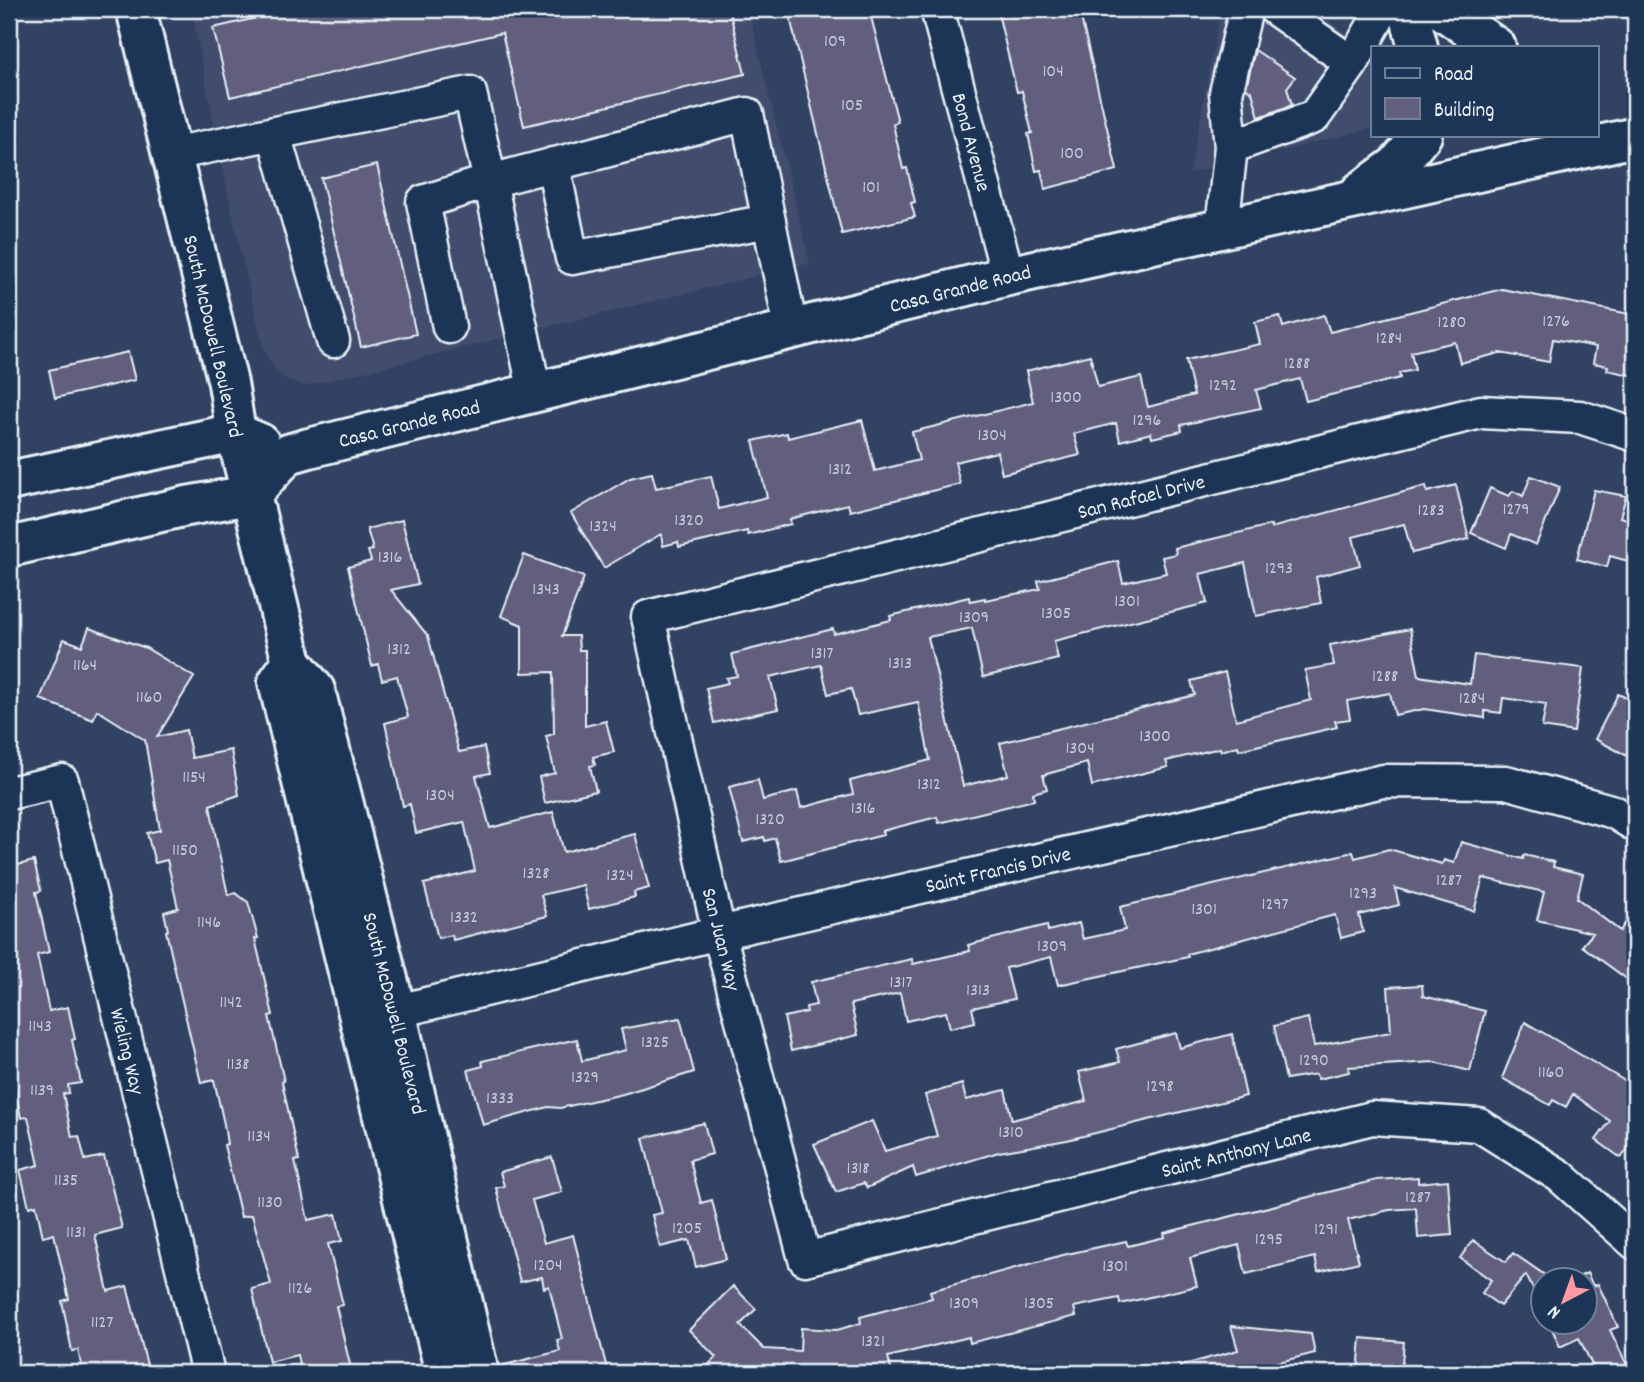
<svg xmlns="http://www.w3.org/2000/svg" width="1644" height="1382" viewBox="0 0 1644 1382" font-family="Dekko,sans-serif">
<style>
.built{fill:#434e6e}
.building{fill:#625f7e;stroke:#e8f1f8;stroke-width:2}
.lines{fill:none;stroke-linecap:round;stroke-linejoin:round}
.minor-casing{stroke:#e8f1f8;stroke-width:37}
.major-casing{stroke:#e8f1f8;stroke-width:44}
.minor{stroke:#1d3557;stroke-width:32}
.major{stroke:#1d3557;stroke-width:38}
.labels{text-anchor:middle;stroke-width:5;stroke-linejoin:round;paint-order:stroke}
.number-label{font-size:18px;fill:#c6ccda}
.street-label{font-size:21px;fill:#e8f1f8;stroke:#1d3557}
</style>
<rect width="100%" height="100%" fill="#324263"/>
<filter id="ink" filterUnits="userSpaceOnUse"><feTurbulence type="fractalNoise" baseFrequency=".0143" numOctaves="2"/><feDisplacementMap in="SourceGraphic" scale="14" xChannelSelector="R" yChannelSelector="G"/><feConvolveMatrix kernelMatrix="1 2 1 2 8 2 1 2 1" color-interpolation-filters="sRGB"/></filter>
<g filter="url(#ink)">
<path class="built" d="M207,9H748L810,263L305,386L287,380L276,371L264,350L234,223L192,12Z
M1221,9H1311L1373,52V128L1190,173Z"/>
<path class="building" d="M295,9H729L745,74L524,126L502,33L230,97L213,28Z
M788,9H869L898,122L893,124L903,169L907,168L915,202L911,203L915,217L842,234Z
M997,9H1079L1117,170L1045,189L1041,170L1036,171L1028,134L1032,133L1022,91L1017,92Z
M1255,50L1295,77L1287,88L1292,105L1259,117L1252,92L1246,88Z
M377,165L416,334L361,347L321,178Z
M1502,289L1635,315L1630,344L1635,345V376L1607,370L1608,366L1593,363L1596,347L1553,339L1549,362L1500,353L1460,363L1455,342L1411,352L1415,370L1399,373L1400,378L1306,401L1300,379L1256,390L1261,408L1181,425L1182,431L1152,438L1151,433L1120,441L1116,423L1074,434L1080,455L1002,474L997,452L955,462L960,484L850,511L848,504L790,519L791,524L748,535L747,531L679,547L678,542L663,546L661,534L604,568L571,513L630,478L652,473L656,488L711,476L719,509L767,497L753,441L787,433L788,438L862,420L875,471L919,460L912,432L1033,402L1026,371L1090,355L1098,387L1141,377L1148,407L1194,395L1186,360L1260,344L1255,322L1280,316L1283,327L1324,315L1330,332Z
M128,352L135,380L55,398L49,370Z
M1531,476L1560,487L1536,545L1511,534L1506,548L1471,533L1490,488L1509,496L1513,491L1523,496Z
M1456,485L1469,539L1412,553L1404,524L1353,537L1360,565L1316,577L1321,603L1256,616L1245,563L1200,574L1207,603L1054,641L1058,659L983,677L972,628L928,637L963,786L1008,775L1000,743L1195,695L1191,681L1225,672L1236,720L1311,700L1305,670L1334,665L1330,645L1410,629L1419,676L1470,684L1474,655L1583,668L1574,732L1542,727L1546,704L1503,698L1501,713L1485,711V718L1424,709L1395,715L1390,693L1347,701L1350,719L1335,721L1337,727L1239,750L1238,746L1221,751L1220,748L1166,761L1168,767L1092,786L1087,763L1043,775L1047,789L1033,793L1034,800L939,823L937,817L882,831L883,835L781,861L775,838L765,841L764,837L743,842L729,787L758,780L763,800L797,791L801,808L853,794L850,781L930,760L918,702L858,715L851,689L828,694L821,665L770,677L778,709L714,723L706,688L728,683L726,678L737,676L732,654L833,629L834,634L891,620L890,616L969,597L970,601L985,598V600L1040,589L1038,581L1118,561L1123,583L1166,573L1162,557L1176,554L1175,548L1271,525V528L1426,486L1427,492Z
M1594,490L1626,496L1620,517L1635,521V563L1610,556L1607,567L1577,559Z
M402,520L418,584L391,590L428,636L459,752L484,747L490,773L476,776L490,828L553,812L564,852L635,834L649,888L634,892L635,897L589,909L583,885L541,895L547,916L453,940L452,935L438,938L424,884L475,871L464,822L416,833L410,804L403,806L385,723L408,717L397,676L382,680L378,664L372,666L348,567L371,561L368,551L373,550L367,529Z
M524,555L584,577L562,636H578L579,650H585V726L606,721L614,752L593,757L595,765L590,766L596,791L545,803L539,777L555,773L546,736L554,734L553,672L522,673V625L501,616Z
M89,628L146,648L194,677L157,737L186,730L192,758L231,750L239,795L210,805L218,849L228,895L235,893L248,902L258,938L255,939L273,1015L269,1016L284,1081L282,1082L299,1160L295,1161L308,1220L336,1214L342,1241L328,1244L343,1305L336,1306L352,1373H301L297,1355L269,1362L252,1289L271,1284L252,1215L241,1217L224,1145L227,1144L224,1124L214,1080L201,1083L166,931L168,930L164,912L178,908L167,860L155,863L147,833L160,830L145,740L97,710L93,720L40,699L64,639L82,646Z
M1618,694L1635,702V760L1595,739Z
M1461,842L1523,859L1524,855L1554,862L1553,867L1583,874L1577,898L1620,931L1635,908V985L1582,946L1593,933L1537,920L1544,892L1483,878L1474,911L1395,888L1399,905L1359,915L1363,932L1341,938L1335,915L1187,954L1188,957L1058,985L1051,957L1006,968L1014,999L972,1008L975,1022L950,1028L946,1012L906,1021L900,993L851,1004L858,1035L791,1051L784,1017L807,1012L806,1007L816,1005L811,982L912,959L913,964L970,951L968,945L1047,925L1048,931L1079,923L1083,939L1125,930L1120,907L1353,852L1355,858L1389,849L1442,864L1444,860L1454,863Z
M34,861L41,891L36,892L49,952L37,955L49,1011L68,1007L75,1039L72,1040L81,1083L68,1085L69,1093L63,1094L72,1137L79,1136L85,1160L104,1156L122,1228L95,1235L108,1291L127,1286L149,1373H83L78,1350L72,1351L62,1301L69,1299L54,1234L43,1237L36,1205L29,1207L20,1170L39,1165L28,1117L21,1118L9,1059V867Z
M1422,985L1423,996L1485,1011L1470,1071L1434,1062L1348,1067L1349,1072L1318,1079L1316,1074L1286,1079L1274,1026L1308,1018L1314,1046L1391,1032L1388,987Z
M680,1018L694,1072L623,1094L560,1108L548,1107L483,1125L468,1070L483,1066L482,1061L577,1039L582,1061L626,1050L621,1029Z
M1525,1022L1635,1087V1140L1621,1158L1596,1140L1610,1121L1573,1094L1566,1107L1553,1100L1550,1105L1502,1078Z
M1176,1033L1180,1048L1232,1034L1246,1096L1067,1140L999,1152L916,1177L913,1167L867,1188L864,1183L836,1192L814,1144L872,1121L885,1151L937,1136L925,1095L962,1084L966,1100L1005,1090L1012,1120L1086,1101L1079,1072L1120,1062L1116,1049Z
M704,1123L712,1154L690,1160L701,1203L712,1200L726,1259L696,1267L689,1240L660,1247L652,1215L662,1213L643,1138Z
M552,1157L562,1192L532,1200L544,1243L573,1235L608,1373H505L504,1365L560,1351L557,1340L562,1339L549,1286L544,1288L542,1277L520,1282L496,1188L504,1186L500,1172Z
M1418,1177V1183L1448,1180L1452,1235L1418,1238L1416,1208L1389,1210L1348,1220L1359,1262L1318,1272L1315,1257L1246,1274L1239,1245L1190,1258L1197,1286L1120,1304L1119,1298L1074,1307L1076,1316L970,1343L969,1337L888,1357L892,1373H701L716,1357L689,1330L733,1286L756,1309L740,1325L764,1349L800,1351L801,1328L837,1330L861,1323L860,1317L932,1298L930,1291L1063,1255L1126,1241L1128,1246L1165,1237L1164,1233L1377,1180Z
M1473,1240L1506,1262L1513,1253L1552,1280H1543V1309L1526,1275L1500,1306L1482,1293L1491,1280L1460,1258Z
M1587,1273L1593,1286L1598,1284L1618,1327L1610,1330L1631,1373H1596L1579,1338L1560,1347L1549,1322H1585V1280H1572Z
M1231,1326L1311,1334L1315,1353L1263,1366L1265,1373H1181L1180,1366L1238,1350Z
M1361,1338L1404,1342L1401,1373H1358Z"/>
<g class="lines">
<defs>
<path id="minor" d="M937,9L1008,276
M1275,9L1352,63
M274,134L333,341
M1231,147L1314,117L1352,63L1383,9
M172,154L470,93L490,181L423,202L449,327
M553,164L572,258L769,221
M1222,228L1231,147L1226,93L1246,9
M535,393L490,181L747,114L791,329
M1635,435L1580,417L1481,412L648,617L719,933L805,1259L1372,1118L1479,1125L1560,1176L1635,1243
M9,793L62,781L208,1373
M373,1017L719,933L1383,781L1506,782L1614,812L1635,825"/>
<path id="major" d="M136,9L228,383L236,433L292,662L315,690L396,1011L479,1373
M1408,9L1418,47
M1441,9L1496,47
M1360,192L1397,165L1422,135
M9,481L236,433L260,443
M9,547L187,506L250,495L288,454L309,448L1008,276L1631,138
M292,662L278,682L445,1373"/>
</defs>
<use href="#minor" class="minor-casing"/>
<use href="#major" class="major-casing"/>
<use href="#minor" class="minor"/>
<use href="#major" class="major"/>
</g>
</g>
<g class="labels">
<g class="number-label">
<text x="835" y="46">109</text>
<text x="1053" y="76">104</text>
<text x="852" y="110">105</text>
<text x="1072" y="158">100</text>
<text x="871" y="192">101</text>
<text x="1556" y="326">1276</text>
<text x="1452" y="327">1280</text>
<text x="1389" y="343">1284</text>
<text x="1297" y="368">1288</text>
<text x="1223" y="390">1292</text>
<text x="1066" y="402">1300</text>
<text x="1147" y="425">1296</text>
<text x="992" y="440">1304</text>
<text x="840" y="474">1312</text>
<text x="1516" y="514">1279</text>
<text x="1431" y="515">1283</text>
<text x="689" y="525">1320</text>
<text x="603" y="531">1324</text>
<text x="390" y="562">1316</text>
<text x="1279" y="573">1293</text>
<text x="546" y="594">1343</text>
<text x="1127" y="606">1301</text>
<text x="1056" y="618">1305</text>
<text x="974" y="622">1309</text>
<text x="399" y="654">1312</text>
<text x="822" y="658">1317</text>
<text x="900" y="668">1313</text>
<text x="85" y="670">1164</text>
<text x="1385" y="681">1288</text>
<text x="149" y="702">1160</text>
<text x="1472" y="703">1284</text>
<text x="1155" y="741">1300</text>
<text x="1080" y="753">1304</text>
<text x="194" y="782">1154</text>
<text x="929" y="789">1312</text>
<text x="440" y="800">1304</text>
<text x="863" y="813">1316</text>
<text x="770" y="824">1320</text>
<text x="185" y="855">1150</text>
<text x="536" y="878">1328</text>
<text x="620" y="880">1324</text>
<text x="1449" y="885">1287</text>
<text x="1363" y="898">1293</text>
<text x="1275" y="909">1297</text>
<text x="1204" y="914">1301</text>
<text x="464" y="922">1332</text>
<text x="209" y="927">1146</text>
<text x="1052" y="951">1309</text>
<text x="901" y="987">1317</text>
<text x="978" y="995">1313</text>
<text x="231" y="1007">1142</text>
<text x="40" y="1031">1143</text>
<text x="655" y="1047">1325</text>
<text x="1314" y="1065">1290</text>
<text x="238" y="1069">1138</text>
<text x="1551" y="1077">1160</text>
<text x="585" y="1082">1329</text>
<text x="1160" y="1091">1298</text>
<text x="42" y="1095">1139</text>
<text x="500" y="1103">1333</text>
<text x="1011" y="1137">1310</text>
<text x="259" y="1141">1134</text>
<text x="858" y="1173">1318</text>
<text x="66" y="1185">1135</text>
<text x="1418" y="1202">1287</text>
<text x="270" y="1207">1130</text>
<text x="687" y="1233">1205</text>
<text x="1326" y="1234">1291</text>
<text x="76" y="1237">1131</text>
<text x="1269" y="1244">1295</text>
<text x="548" y="1270">1204</text>
<text x="1115" y="1271">1301</text>
<text x="300" y="1293">1126</text>
<text x="964" y="1308">1309</text>
<text x="1039" y="1308">1305</text>
<text x="102" y="1327">1127</text>
<text x="873" y="1346">1321</text>
</g>
<g class="street-label">
<text transform="translate(972 142) rotate(75)" y="7">Bond Avenue</text>
<text transform="translate(960 288) rotate(-14)" y="7">Casa Grande Road</text>
<text transform="translate(214 336) rotate(77)" y="7">South McDowell Boulevard</text>
<text transform="translate(409 423) rotate(-14)" y="7">Casa Grande Road</text>
<text transform="translate(1141 496) rotate(-14)" y="7">San Rafael Drive</text>
<text transform="translate(998 869) rotate(-13)" y="7">Saint Francis Drive</text>
<text transform="translate(722 939) rotate(76)" y="7">San Juan Way</text>
<text transform="translate(395 1013) rotate(76)" y="7">South McDowell Boulevard</text>
<text transform="translate(128 1051) rotate(76)" y="7">Wieling Way</text>
<text transform="translate(1236 1152) rotate(-14)" y="7">Saint Anthony Lane</text>
</g>
</g>
<rect width="1644" height="1382" fill="none" stroke="#1d3557" stroke-width="35"/>
<rect x="18" y="18" width="1609" height="1347" fill="none" stroke="#e8f1f8" stroke-width="2.5" filter="url(#ink)"/>
<rect x="1371" y="46" width="228" height="91" fill="#1d3557" stroke="#6e8097" stroke-width="2"/>
<rect x="1385" y="68" width="35" height="10" fill="#1d3557" stroke="#6e8097" stroke-width="2"/>
<text x="1434" y="80" font-size="21" fill="#e8f1f8">Road</text>
<rect x="1385" y="98" width="35" height="21" fill="#625f7e" stroke="#6e8097" stroke-width="2"/>
<text x="1434" y="116" font-size="21" fill="#e8f1f8">Building</text>
<g transform="translate(1564 1301) rotate(221)"><circle r="33" fill="#1d3557" stroke="#6e8097" stroke-width="2"/>
<path d="M0-5L12 26L0 18L-12 26Z" fill="#ff9aa2"/>
<text y="-10" font-size="19" font-weight="bold" text-anchor="middle" fill="#e8f1f8">N</text>
</g>
</svg>
